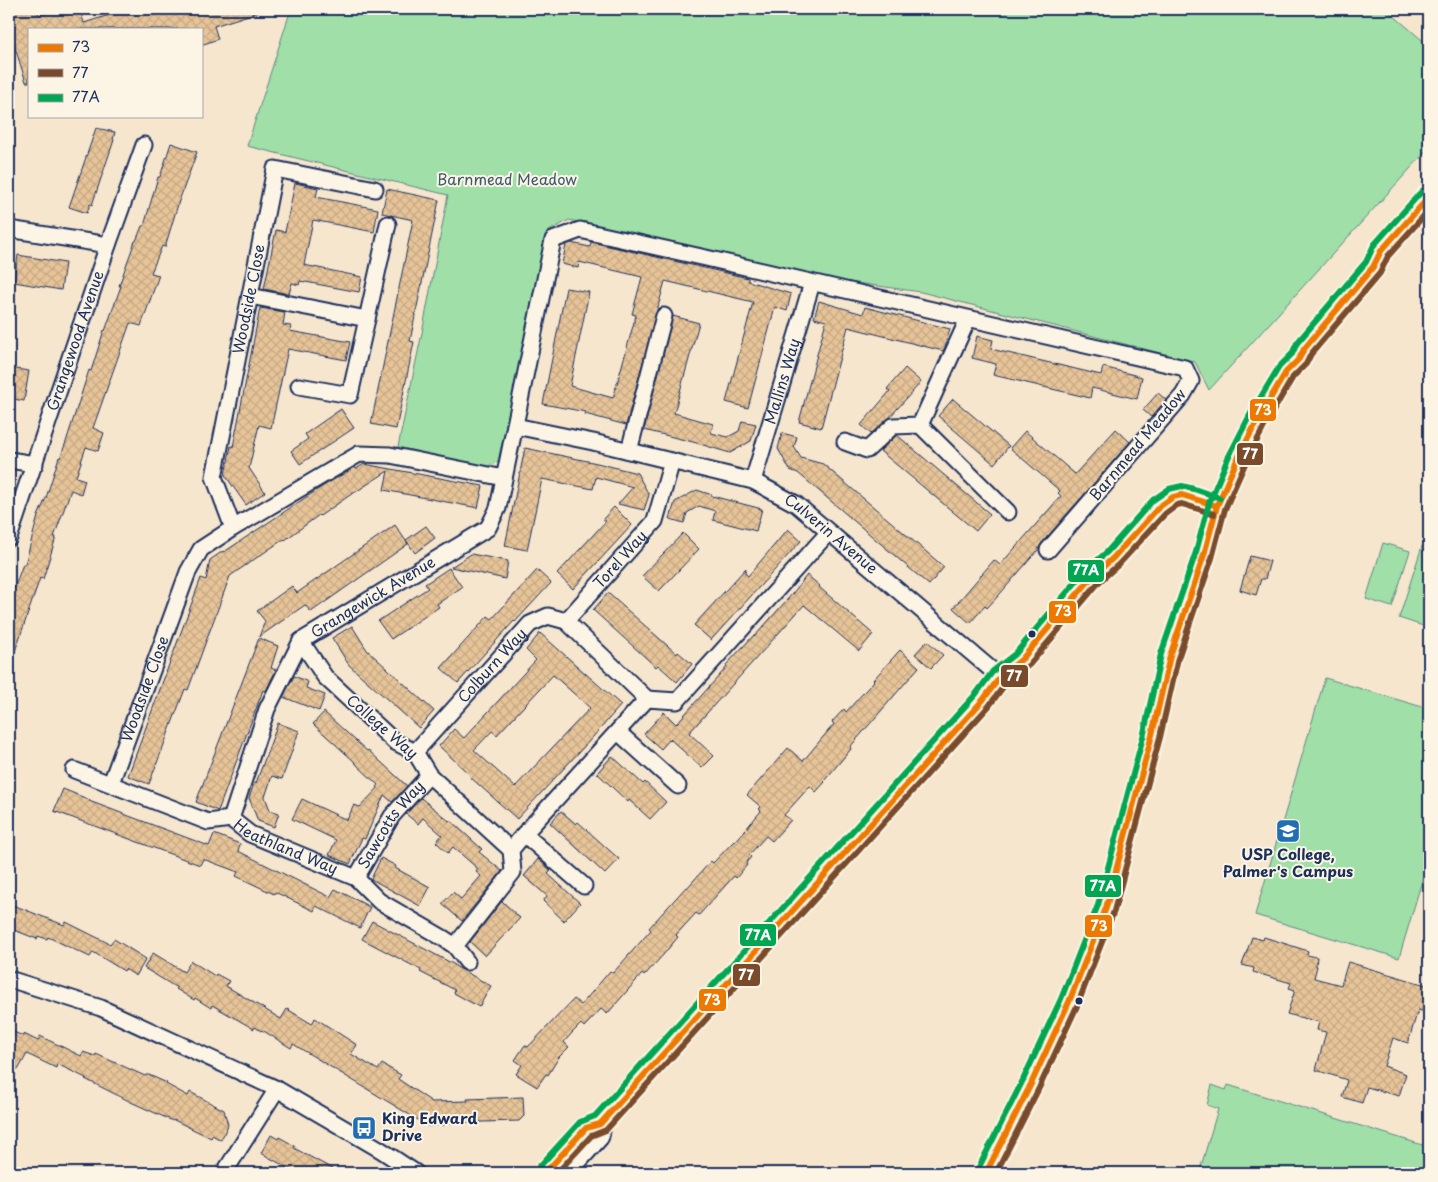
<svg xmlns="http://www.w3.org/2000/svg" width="1438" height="1182" viewBox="0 0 1438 1182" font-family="'Playpen Sans',sans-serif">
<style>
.green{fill:#a0dfa8;stroke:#5e8783}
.building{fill:url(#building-cross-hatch);stroke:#1b2f5e;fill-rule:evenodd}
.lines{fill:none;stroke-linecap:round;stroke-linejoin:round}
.street-casing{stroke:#1b2f5e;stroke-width:19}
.secondary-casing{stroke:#1b2f5e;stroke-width:25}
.street{stroke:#fcf5e5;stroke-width:15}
.secondary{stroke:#fcf5e5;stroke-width:21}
.bus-1-casing{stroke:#fcf5e5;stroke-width:10}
.bus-2-casing{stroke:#fcf5e5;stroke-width:10}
.bus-3-casing{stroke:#fcf5e5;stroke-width:10}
.bus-1{stroke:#ee7900;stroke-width:6}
.bus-2{stroke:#7a4b2a;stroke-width:6}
.bus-3{stroke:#00a651;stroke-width:6}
.bus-dot{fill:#1b2f5e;stroke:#fcf5e5;stroke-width:2}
.labels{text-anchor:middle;stroke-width:4;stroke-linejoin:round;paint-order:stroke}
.park-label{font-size:15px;fill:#3c5b70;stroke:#fcf5e5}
.street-label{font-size:15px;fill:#1b2f5e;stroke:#fcf5e5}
.poi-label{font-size:15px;font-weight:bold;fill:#1b2f5e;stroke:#fcf5e5}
.line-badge{stroke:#fcf5e5;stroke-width:2}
.badge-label{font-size:14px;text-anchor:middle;font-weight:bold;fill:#fff}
</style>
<defs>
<pattern id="building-cross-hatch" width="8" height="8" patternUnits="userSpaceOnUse" patternTransform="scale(1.25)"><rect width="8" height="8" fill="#e7c498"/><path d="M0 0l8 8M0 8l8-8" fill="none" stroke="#c6a985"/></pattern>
</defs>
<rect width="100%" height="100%" fill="#f6e6ce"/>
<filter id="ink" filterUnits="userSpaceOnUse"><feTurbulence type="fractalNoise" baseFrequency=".02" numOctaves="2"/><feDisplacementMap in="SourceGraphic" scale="10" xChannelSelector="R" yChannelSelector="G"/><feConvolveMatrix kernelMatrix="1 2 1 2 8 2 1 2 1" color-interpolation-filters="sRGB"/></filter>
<g filter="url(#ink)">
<path class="green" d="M291,9H1386L1429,46V148L1209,390L1195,362L921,292L828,279L569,220L549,231L498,461L486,468L398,447L423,328L448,195L247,146Z
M1383,543L1410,551L1392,607L1366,599Z
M1422,546L1429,548V628L1399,618Z
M1325,678L1429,709V857L1399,958L1255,915Z
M1212,1085L1226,1090L1228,1085L1429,1147V1173H1199L1218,1109L1207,1105Z"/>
<path class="building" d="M9,9H37L39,15L58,9H80L84,23L128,9H258V12L214,26L218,39L201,45V29H29V82H26L9,29Z
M96,128L115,132L113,140H114L92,205L90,204L87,213L69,207Z
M171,143L197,152L179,201L165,247L162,246L151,273L159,275L141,326L130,323L93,428L104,433L98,451L86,447L76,477L85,480L81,494L71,490L54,537H56L43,579L40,578L11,663L9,662V604L11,597L23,564H25L38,516L46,498L59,457L60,458L66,442L89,370L91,371L104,330L105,331L121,286H119L127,263L135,241H136L142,226H144L158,177H160Z
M295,183L318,188L316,197L378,209L374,232L313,220L304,265L362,277L359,292L300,281L299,285L292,283L289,294L264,289L276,230L285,232Z
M387,189L439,200L410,341L414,342L396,429L371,424L413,220L382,213Z
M591,242L748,278V281L791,294L787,311L775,307L748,408L726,402L753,302L665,281L626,425L585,414L586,412L543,404L566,288L589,292L570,386L613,398L636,315L632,314L642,277L579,262L578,268L562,264L566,245L571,243L590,247Z
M18,255L65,263L61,290L14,282Z
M819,301L863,314L865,307L950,329L945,347L943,351L848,327L821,428L799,422L826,321L814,318Z
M260,308L285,312L283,325L291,326L290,331L350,342L346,360L288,349L271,428L259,425L249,468L265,492L246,505L225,475L231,446L233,447Z
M673,316L699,323L674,413L713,424L711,433L728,437L739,431L742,421L756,424L751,441L730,453L693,442L644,430Z
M977,336L993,340L991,349L1101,375L1103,367L1142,377L1137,399L1092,388L1090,398L993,375L996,364L972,358Z
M9,368L29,371L24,401L9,398Z
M905,368L921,382L889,418L871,434L861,425L890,391L887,389Z
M1158,393L1166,400L1151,417L1143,410Z
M953,399L1009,446L994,464L938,416Z
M341,409L354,428L300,464L291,451L308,439L305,434Z
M1116,429L1130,442L1041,544L1038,550L999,595L987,608L985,606L970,623L953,608L994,560L1000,565L1061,496L1058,493L1060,491L1010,448L1025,431L1075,474Z
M782,433L797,437L794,447L801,458L823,464L944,567L929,585L798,473L790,470L778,449Z
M897,435L990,514L976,531L880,451Z
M525,448L597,463L637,473L649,495L644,510L618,504L633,487L596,477L593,489L542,479L527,550L505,546Z
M364,464L483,486L478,508L384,490L388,471L354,493H353L320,516L319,515L285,540L284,539L230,576L188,690L185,689L149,784L128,776L201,578L206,580L210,560L223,551L224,552L323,486L355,467L356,469Z
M697,490L712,495V496L762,509L756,531L713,520L715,511L699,506L687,513L684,523L670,519L675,502Z
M614,507L632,525L573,589L557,574L606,521L603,519Z
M395,525L408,544L311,612L305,605L259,637L265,621L257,611L292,586L297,593Z
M426,526L435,538L415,553L406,540Z
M788,529L801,541L711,640L694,625L746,568L745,573L748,576Z
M683,533L699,549L659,591L642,576Z
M471,554L508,561L505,579L451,567Z
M1250,556L1270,561L1265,579H1261L1256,595L1240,590Z
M449,568L462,587L437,604L439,607L391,639L378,621L428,588L425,584Z
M537,570L551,583L515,622L514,621L458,683L441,668L488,616L492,619Z
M807,575L820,586L819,587L873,634L859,651L804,605L689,733L714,756L702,768L670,739L661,749L644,734L664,712L676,724L727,667L726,665L754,635L755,636L793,593Z
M608,593L677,654L678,652L692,664L677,682L658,665L656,667L593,610Z
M352,626L367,650L434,711L419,728L349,665L332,638Z
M540,633L621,705L592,738L517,819L469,776L470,775L439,746L454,729L464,738L536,660L526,650ZM553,675L590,708L515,787L474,750L492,731L497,735Z
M259,638L278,646L271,668L276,670L266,691L263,690L218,811L196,802Z
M927,641L943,655L931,668L915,654Z
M900,650L919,667L850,747L851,749L824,781L825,782L816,792L810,786L784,815L791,820L772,841L766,836L749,855L751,857L746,863L747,865L736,878L734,876L699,915L696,913L676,935L678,937L663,955L644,976L642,974L607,1014L601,1009L584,1027L581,1024L572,1033L564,1042L569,1047L559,1057L548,1075L546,1074L537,1087L516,1074L522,1065L515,1060L525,1045L528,1047L574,999L581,1005L610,971L613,973L651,930L649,928L686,887L687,888L711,861L713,863L734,841L735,842L761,811L759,809L761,807L747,795L788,748L803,761L834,724L832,722L844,709L846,712L874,681L873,680Z
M294,676L308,682L306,688L325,695L319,711L283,697Z
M324,712L367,751L368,750L407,786L392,802L384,795L365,839L362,838L350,864L329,855L336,840L292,819L302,799L347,820L354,805L360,807L378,788L377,786L378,785L356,764V763L313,724Z
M278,723L299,731L282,779L272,776L265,797L270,810L279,813L274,827L258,821L249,798L254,783H256Z
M612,756L643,784L645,782L666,802L650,819L629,800L628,802L597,773Z
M63,789L90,800L89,801L209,846L214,834L240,844L238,851L330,897L335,889L370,907L360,928L316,906L314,911L275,892L274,894L236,876L238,872L203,859L200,865L54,811Z
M421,798L449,821L450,820L482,849L479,852L502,871L462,921L442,904L453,892L461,899L481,876L476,872L478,869L453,847L448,853L436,842L442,835L423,818L418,824L406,814Z
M561,811L576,824L578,822L619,859L605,874L550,823Z
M381,858L396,866L395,868L430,887L420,906L371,879Z
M538,859L551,871L548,874L580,903L564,921L543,901L547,896L524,876Z
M502,901L520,918L485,956L470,942Z
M13,905L64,925L66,922L110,944L114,939L146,959L136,976L125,969L124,971L93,952L90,957L48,937L47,939L38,936L37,939L9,928V915Z
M372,921L455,965V966L491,986L479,1007L454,993L455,990L420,972L421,970L362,939Z
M1252,937L1263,940L1264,937L1308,951L1307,955L1317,957L1316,966H1317L1314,978L1341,985L1348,962L1429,986V1013L1418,1010L1408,1043L1393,1038L1384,1066L1406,1074L1399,1096L1367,1087L1362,1103L1342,1097L1347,1080L1316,1070L1326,1032L1317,1030L1319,1022L1287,1014L1295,990L1289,988L1291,983L1253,972L1254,968L1242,965Z
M153,953L184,972L191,961L215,976L216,974L229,981L226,986L281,1019L287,1009L312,1024L315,1018L357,1045L351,1054L378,1070L382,1064L401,1075L398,1079L432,1102L468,1101L467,1099L523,1097L524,1116L519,1121L445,1123V1125L428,1126L293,1044L291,1048L262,1030L261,1031L255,1027L254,1029L212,1005L211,1008L195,998L194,1000L176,989L177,988L144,968Z
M9,1030L23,1036L24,1034L38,1041L40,1036L81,1056L83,1052L95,1056L96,1054L145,1076L146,1075H149L167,1083L166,1084L188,1096L190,1092L224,1110L228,1125L221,1140L212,1135L211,1138L174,1120L173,1121L133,1103L85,1079L86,1078L57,1064L56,1068L27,1054L18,1070L9,1066Z
M271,1135L278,1139L279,1137L295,1146L294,1148L340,1173H297L261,1153Z"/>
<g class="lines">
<defs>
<g id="street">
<path d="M9,229L108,245"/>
<path d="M250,296L367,319L350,395L299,386"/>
<path d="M367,319L388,224"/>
<path d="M920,425L968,319"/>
<path id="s1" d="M515,426L593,442L753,481L796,504L1000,677"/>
<path d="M845,442L867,450L893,426L920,425L1008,512"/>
<path d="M629,451L664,316"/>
<path d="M9,460L35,464"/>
<path id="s2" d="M753,481L812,283"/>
<path d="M233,528L359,454L390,455L504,478"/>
<path id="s3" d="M9,538L108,245L144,145"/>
<path id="s4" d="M566,621L655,521L672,461"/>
<path d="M301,641L325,677L395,742L415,752L429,775L511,850"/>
<path d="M618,732L678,786"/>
<path id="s5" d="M415,752L530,624L548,616L566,621L647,699"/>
<path id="s6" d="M74,770L208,822L231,819L250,834L356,878L379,901L443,938L455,946L467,962"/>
<path id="s7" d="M111,783L188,572L201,549L233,528L214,477L275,169L375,189"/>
<path id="s8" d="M231,819L267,709L301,641L488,528L498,508L553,240L580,230L706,258L1185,368L1191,381L1183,395L1048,550"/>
<path d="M524,834L584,886"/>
<path id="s9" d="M356,878L392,816L429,775"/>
<path d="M455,946L513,872L511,850L524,834L647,699L677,701L828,533"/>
<path d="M9,979L101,1008L277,1089L381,1150L416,1173"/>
<path d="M224,1173L277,1089"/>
</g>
<path id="secondary" d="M569,1168L598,1136L600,1124
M545,1173L586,1128L600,1124L983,700L1000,677L1022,659L1093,576L1113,558L1159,507L1173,497L1182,495L1191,497L1217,506
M986,1173L1031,1084L1069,1002L1106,908L1152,735L1170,656L1204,555L1217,506L1236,462L1258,419L1286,372L1299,359L1304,349L1373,267L1381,251L1429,197"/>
</defs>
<use href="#street" class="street-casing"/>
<use href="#secondary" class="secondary-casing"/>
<use href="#street" class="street"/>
<use href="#secondary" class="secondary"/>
<defs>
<path id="bus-1" d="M545,1173L586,1128L600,1124L983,700L1000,677L1022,659L1093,576L1113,558L1159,507L1173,497L1182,495L1217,506
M986,1173L1031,1084L1069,1002L1106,908L1152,735L1170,656L1204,555L1217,506L1236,462L1258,419L1286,372L1299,359L1304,349L1373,267L1381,251L1429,197"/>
<path id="bus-2" d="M557,1173L591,1136L606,1130L989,706L1006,683L1029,665L1099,582L1119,564L1165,514L1177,505L1182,504L1214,514
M996,1173L1039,1088L1077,1006L1114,911L1160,737L1178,658L1212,558L1225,509L1244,466L1266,423L1293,377L1306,364L1311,354L1380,273L1388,256L1429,210"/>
<path id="bus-3" d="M539,1167L580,1122L595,1116L976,694L993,671L1016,653L1086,570L1107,552L1153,500L1169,489L1182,486L1194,489L1220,498
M978,1169L1023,1080L1061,999L1098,905L1144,733L1161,654L1196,552L1209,503L1228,458L1250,415L1279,367L1292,354L1297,343L1366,262L1374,245L1422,191"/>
</defs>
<use href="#bus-1" class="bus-1-casing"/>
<use href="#bus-2" class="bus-2-casing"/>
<use href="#bus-3" class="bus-3-casing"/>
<use href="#bus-1" class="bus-1"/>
<use href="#bus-2" class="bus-2"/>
<use href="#bus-3" class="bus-3"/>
</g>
</g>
<defs>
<symbol id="university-square" viewBox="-11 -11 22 22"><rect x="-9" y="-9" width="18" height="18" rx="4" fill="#1f6fb2" stroke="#fcf5e5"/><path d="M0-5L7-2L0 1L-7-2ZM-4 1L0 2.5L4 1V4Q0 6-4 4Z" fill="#fff"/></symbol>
<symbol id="bus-square" viewBox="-11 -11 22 22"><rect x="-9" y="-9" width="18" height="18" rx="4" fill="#1f6fb2" stroke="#fcf5e5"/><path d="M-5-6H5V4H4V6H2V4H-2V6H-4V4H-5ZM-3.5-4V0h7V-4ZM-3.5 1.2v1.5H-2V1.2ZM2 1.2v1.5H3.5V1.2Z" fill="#fff"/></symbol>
</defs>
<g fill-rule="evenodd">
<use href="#university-square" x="1274" y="817" width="28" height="28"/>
<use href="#bus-square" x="350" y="1114" width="28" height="28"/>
</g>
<g class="bus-dot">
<circle cx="1032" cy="634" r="4.5"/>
<circle cx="1079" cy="1001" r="4.5"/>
</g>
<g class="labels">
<g class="park-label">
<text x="507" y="185">Barnmead Meadow</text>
</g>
<g class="street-label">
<text dy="5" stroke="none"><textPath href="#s7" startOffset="525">Woodside Close</textPath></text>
<text dy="5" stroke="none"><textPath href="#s3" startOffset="208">Grangewood Avenue</textPath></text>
<text dy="5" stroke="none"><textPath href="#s2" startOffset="104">Mallins Way</textPath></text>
<text transform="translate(1138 445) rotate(-50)" y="5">Barnmead Meadow</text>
<text dy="5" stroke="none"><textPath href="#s1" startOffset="339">Culverin Avenue</textPath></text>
<text dy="5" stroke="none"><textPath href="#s4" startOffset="82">Torel Way</textPath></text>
<text dy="5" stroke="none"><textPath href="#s8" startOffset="276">Grangewick Avenue</textPath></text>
<text dy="5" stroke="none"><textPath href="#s5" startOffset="116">Colburn Way</textPath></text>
<text dy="5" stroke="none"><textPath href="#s7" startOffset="100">Woodside Close</textPath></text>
<text transform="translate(382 727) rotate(41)" y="5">College Way</text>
<text dy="5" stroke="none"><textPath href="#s9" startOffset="64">Sawcotts Way</textPath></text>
<text dy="5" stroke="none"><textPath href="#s6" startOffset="229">Heathland Way</textPath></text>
</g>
<g class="poi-label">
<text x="1288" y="860">USP College,<tspan x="1288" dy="17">Palmer's Campus</tspan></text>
<text x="382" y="1124" text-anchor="start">King Edward<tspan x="382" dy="17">Drive</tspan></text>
</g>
</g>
<g class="line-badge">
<rect x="1249" y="398" width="28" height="24" rx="5" fill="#ee7900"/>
<rect x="1236" y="442" width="28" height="24" rx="5" fill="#7a4b2a"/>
<rect x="1067" y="559" width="38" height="24" rx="5" fill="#00a651"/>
<rect x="1048" y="600" width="29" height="24" rx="5" fill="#ee7900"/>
<rect x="1000" y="664" width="29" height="24" rx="5" fill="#7a4b2a"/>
<rect x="1084" y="874" width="38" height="24" rx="5" fill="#00a651"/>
<rect x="1084" y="914" width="29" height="24" rx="5" fill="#ee7900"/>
<rect x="739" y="923" width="38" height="24" rx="5" fill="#00a651"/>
<rect x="732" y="963" width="29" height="24" rx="5" fill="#7a4b2a"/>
<rect x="698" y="988" width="29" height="24" rx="5" fill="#ee7900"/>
</g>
<g class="badge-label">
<text x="1263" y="415">73</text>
<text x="1250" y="459">77</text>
<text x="1086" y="575">77A</text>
<text x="1063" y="616">73</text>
<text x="1014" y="681">77</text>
<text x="1103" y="891">77A</text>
<text x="1099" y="931">73</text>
<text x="758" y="940">77A</text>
<text x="746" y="980">77</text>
<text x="712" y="1005">73</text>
</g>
<rect width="1438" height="1182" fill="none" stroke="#fcf5e5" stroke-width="30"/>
<rect x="15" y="15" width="1408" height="1152" fill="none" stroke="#1b2f5e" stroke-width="2" filter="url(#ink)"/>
<rect x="28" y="28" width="175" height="90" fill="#fcf5e5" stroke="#a2a6af"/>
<rect x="38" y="44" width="25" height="8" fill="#ee7900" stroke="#a2a6af"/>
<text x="72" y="52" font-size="15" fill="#1b2f5e">73</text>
<rect x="38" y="69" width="25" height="8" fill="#7a4b2a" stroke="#a2a6af"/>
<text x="72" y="78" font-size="15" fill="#1b2f5e">77</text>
<rect x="38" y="94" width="25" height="8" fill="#00a651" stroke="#a2a6af"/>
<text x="72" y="102" font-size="15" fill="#1b2f5e">77A</text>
</svg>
